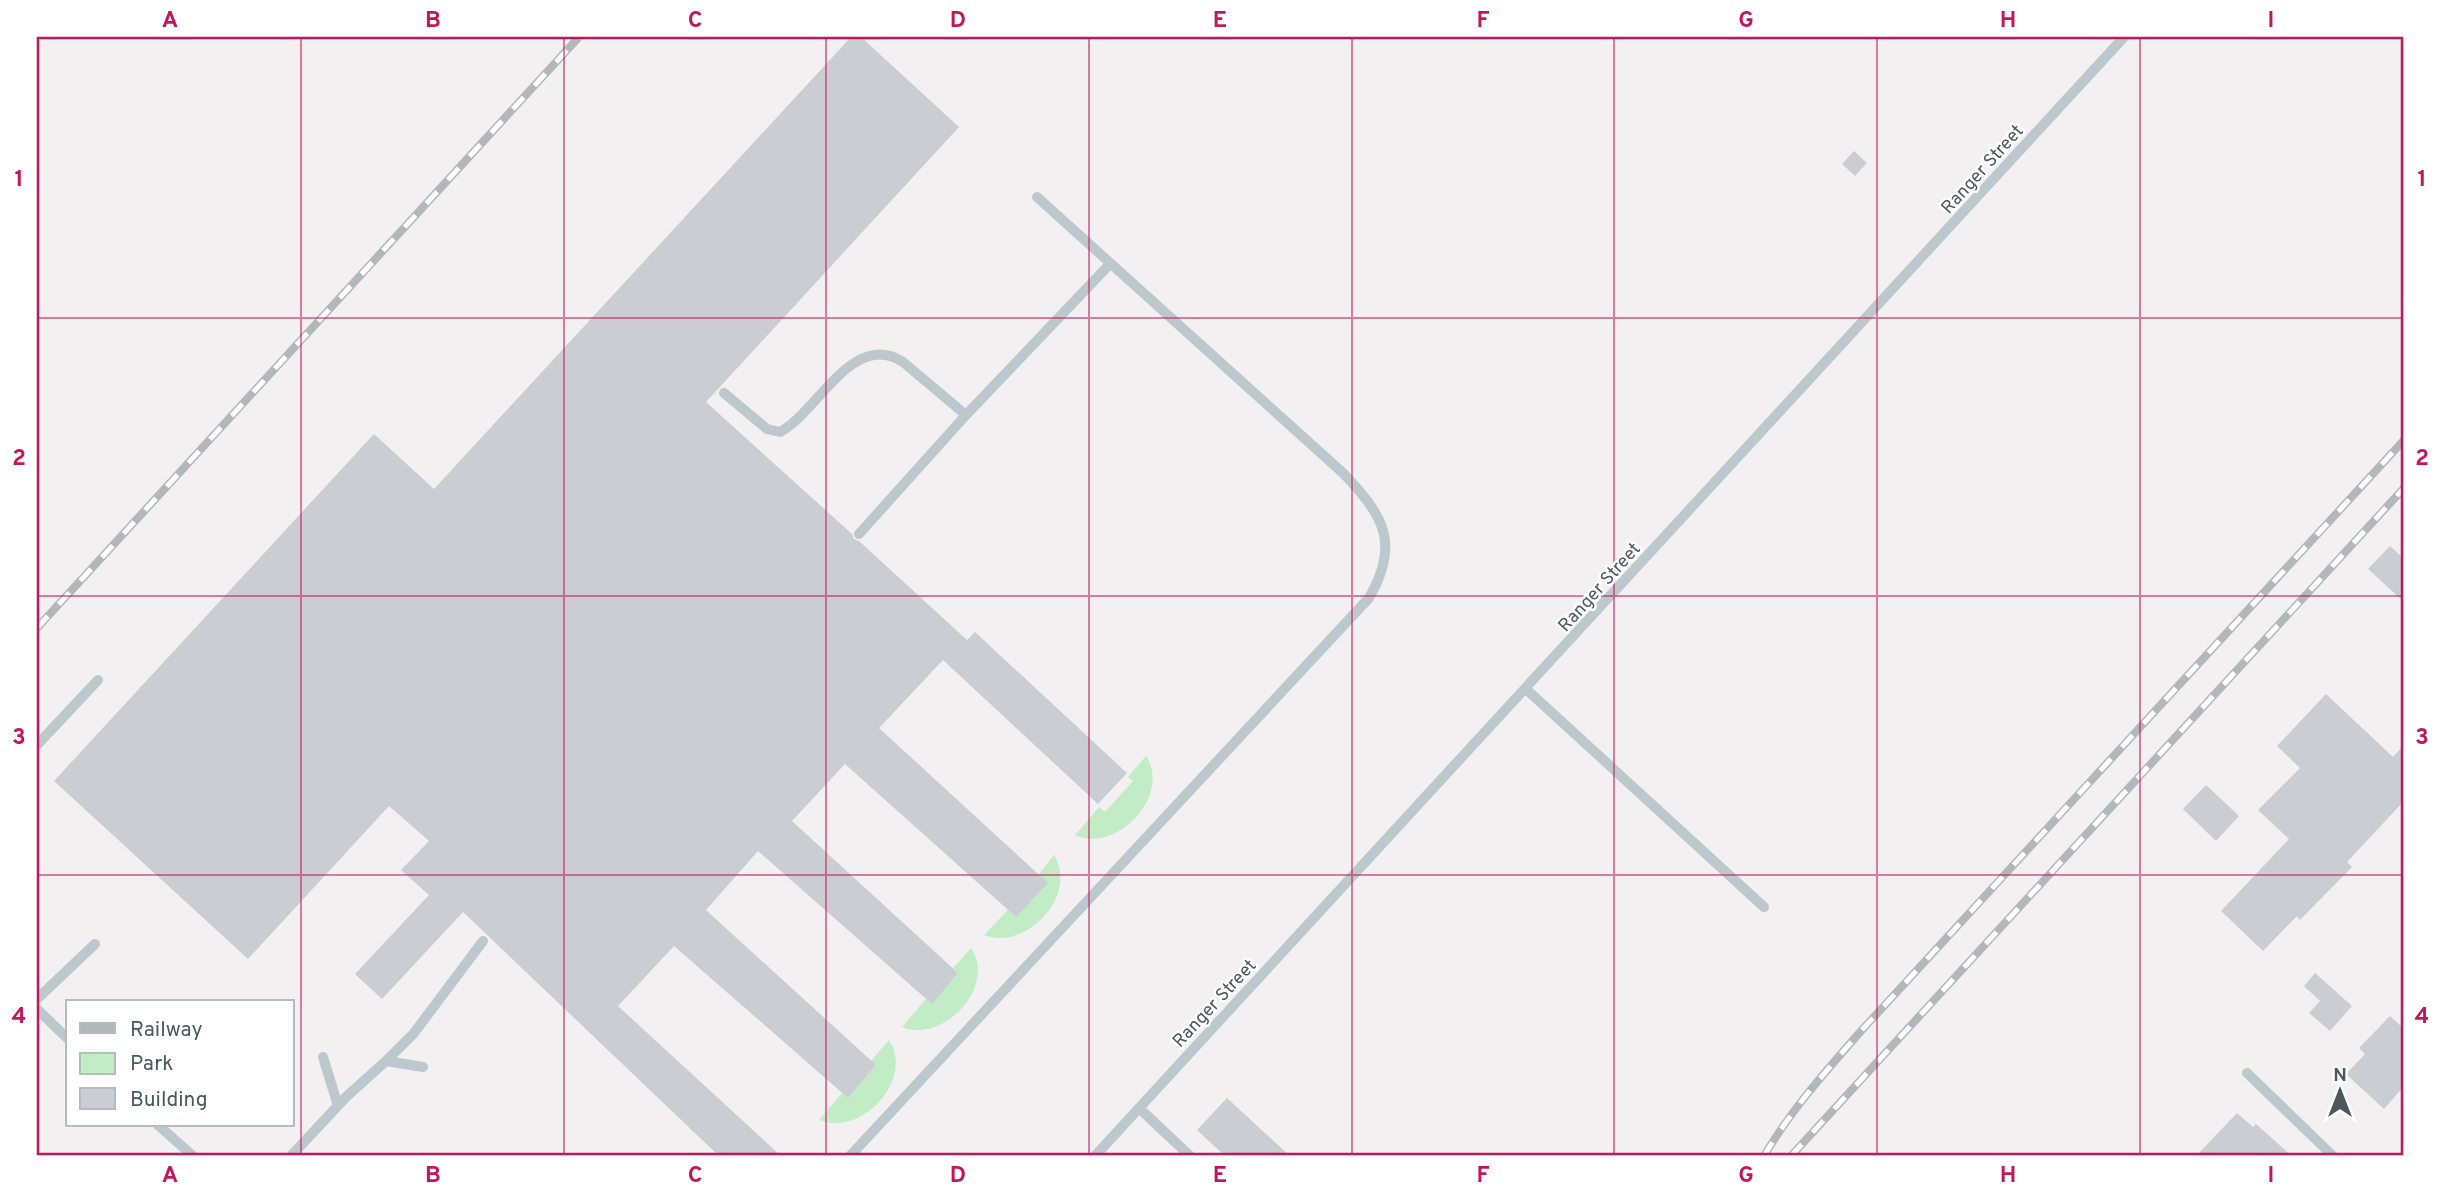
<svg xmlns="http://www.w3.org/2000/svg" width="2441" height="1193" viewBox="0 0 2441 1193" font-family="Overpass,sans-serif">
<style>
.green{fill:#c2ecc6}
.building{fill:#caced2}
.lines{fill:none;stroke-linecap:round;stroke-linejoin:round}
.service{stroke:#bcc8cb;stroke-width:10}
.rail-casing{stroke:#b2b7b9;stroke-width:8}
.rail{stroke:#fff;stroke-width:5;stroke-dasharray:16;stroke-linecap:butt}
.grid{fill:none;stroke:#c2185b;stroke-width:2;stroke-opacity:0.55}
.labels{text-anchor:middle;stroke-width:5;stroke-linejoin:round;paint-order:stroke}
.street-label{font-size:18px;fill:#49585c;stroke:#fff}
.neatline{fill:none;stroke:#c2185b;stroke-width:2.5}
.grid-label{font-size:23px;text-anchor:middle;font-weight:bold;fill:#c2185b}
</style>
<rect width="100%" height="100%" fill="#f2f0f0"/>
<path class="green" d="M1146,756C1172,796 1116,854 1075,835L1099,807L1105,812L1133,781L1128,777Z
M1054,855C1079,895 1026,952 984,935L1008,910L1016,917L1038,875Z
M971,948C997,987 943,1044 902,1027L926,999L932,1003L958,973L953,968Z
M889,1040C915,1080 861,1137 819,1120L843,1092L849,1097L876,1065L871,1061Z"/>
<path class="building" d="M851,37H861L959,127L706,402L852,534L854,539L859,541L967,640L975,632L1127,773L1098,804L943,660L879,728L1048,883L1016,917L845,764L792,821L958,973L932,1004L758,851L706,910L876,1065L848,1098L674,946L618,1006L781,1156H719L463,912L382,999L355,974L429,895L401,870L429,841L389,806L248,959L54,781L374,434L434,489Z
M1854,151L1867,163L1855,176L1842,164Z
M2390,546L2404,559V602L2368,569Z
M2326,694L2393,757L2404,745V801L2347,862L2352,867L2300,920L2297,916L2263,951L2221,911L2289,839L2258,810L2300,768L2277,746Z
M2206,785L2239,816L2216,841L2183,809Z
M2315,973L2352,1006L2330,1031L2309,1013L2320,1001L2304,986Z
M2390,1016L2404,1029V1086L2384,1109L2346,1074L2365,1054L2359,1048Z
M1227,1098L1290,1156H1225L1197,1130Z
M2237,1113L2253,1127L2256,1124L2292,1156H2196Z"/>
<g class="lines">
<path class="service" d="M724,393L767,429L780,432C817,413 853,329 903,362L966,415
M859,534L966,415L1110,264
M1526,689L1764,907
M37,745L98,680
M37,999L95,944
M37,1009L68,1039
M323,1057L338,1106
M386,1061L414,1033L483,941
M2247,1073L2333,1156
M1139,1108L1190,1156
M158,1125L193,1156
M291,1156L346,1097L386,1061L423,1067
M850,1156L1369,598C1401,543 1383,515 1343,473L1037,197
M1095,1156L2124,37"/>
<defs>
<path id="rail" d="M37,628L579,37
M1764,1156C1791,1110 1826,1071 1861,1031L2404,440
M1791,1156L2404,488"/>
</defs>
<use href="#rail" class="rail-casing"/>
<use href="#rail" class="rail"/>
</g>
<path class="grid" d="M301,37V1156M564,37V1156M826,37V1156M1089,37V1156M1352,37V1156M1614,37V1156M1877,37V1156M2140,37V1156M37,318H2404M37,596H2404M37,875H2404"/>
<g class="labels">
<g class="street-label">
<text transform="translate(1982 169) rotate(-48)" y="6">Ranger Street</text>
<text transform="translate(1599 587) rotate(-48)" y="6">Ranger Street</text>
<text transform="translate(1214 1003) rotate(-47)" y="6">Ranger Street</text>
</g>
</g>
<rect width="2441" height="1193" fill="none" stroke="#ffffff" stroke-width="77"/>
<rect x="66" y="1000" width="228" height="126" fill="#ffffff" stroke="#b6bcbe" stroke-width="2"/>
<rect x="80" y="1023" width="35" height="10" fill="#b2b7b9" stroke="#b6bcbe" stroke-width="2"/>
<text x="130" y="1036" font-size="21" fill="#49585c">Railway</text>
<rect x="80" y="1053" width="35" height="21" fill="#c2ecc6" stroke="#b6bcbe" stroke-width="2"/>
<text x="130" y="1070" font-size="21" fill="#49585c">Park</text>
<rect x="80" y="1088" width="35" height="21" fill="#caced2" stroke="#b6bcbe" stroke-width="2"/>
<text x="130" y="1106" font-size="21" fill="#49585c">Building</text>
<g transform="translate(2340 1091)" stroke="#ffffff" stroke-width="5" paint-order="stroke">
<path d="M0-5L12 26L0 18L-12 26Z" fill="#49585c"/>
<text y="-10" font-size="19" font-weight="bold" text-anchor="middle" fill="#49585c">N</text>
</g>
<rect x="38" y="38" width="2364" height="1116" class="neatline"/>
<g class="grid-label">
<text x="170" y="27">A</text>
<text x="433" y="27">B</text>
<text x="695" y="27">C</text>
<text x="958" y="27">D</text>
<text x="1220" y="27">E</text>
<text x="1483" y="27">F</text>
<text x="1746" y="27">G</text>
<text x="2008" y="27">H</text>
<text x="2271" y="27">I</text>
<text x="19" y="186">1</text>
<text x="2422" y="186">1</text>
<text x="19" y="465">2</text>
<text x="2422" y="465">2</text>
<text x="19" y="744">3</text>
<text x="2422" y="744">3</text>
<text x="19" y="1023">4</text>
<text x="2422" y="1023">4</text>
<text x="170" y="1182">A</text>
<text x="433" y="1182">B</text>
<text x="695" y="1182">C</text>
<text x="958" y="1182">D</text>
<text x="1220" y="1182">E</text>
<text x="1483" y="1182">F</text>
<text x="1746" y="1182">G</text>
<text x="2008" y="1182">H</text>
<text x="2271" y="1182">I</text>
</g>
</svg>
